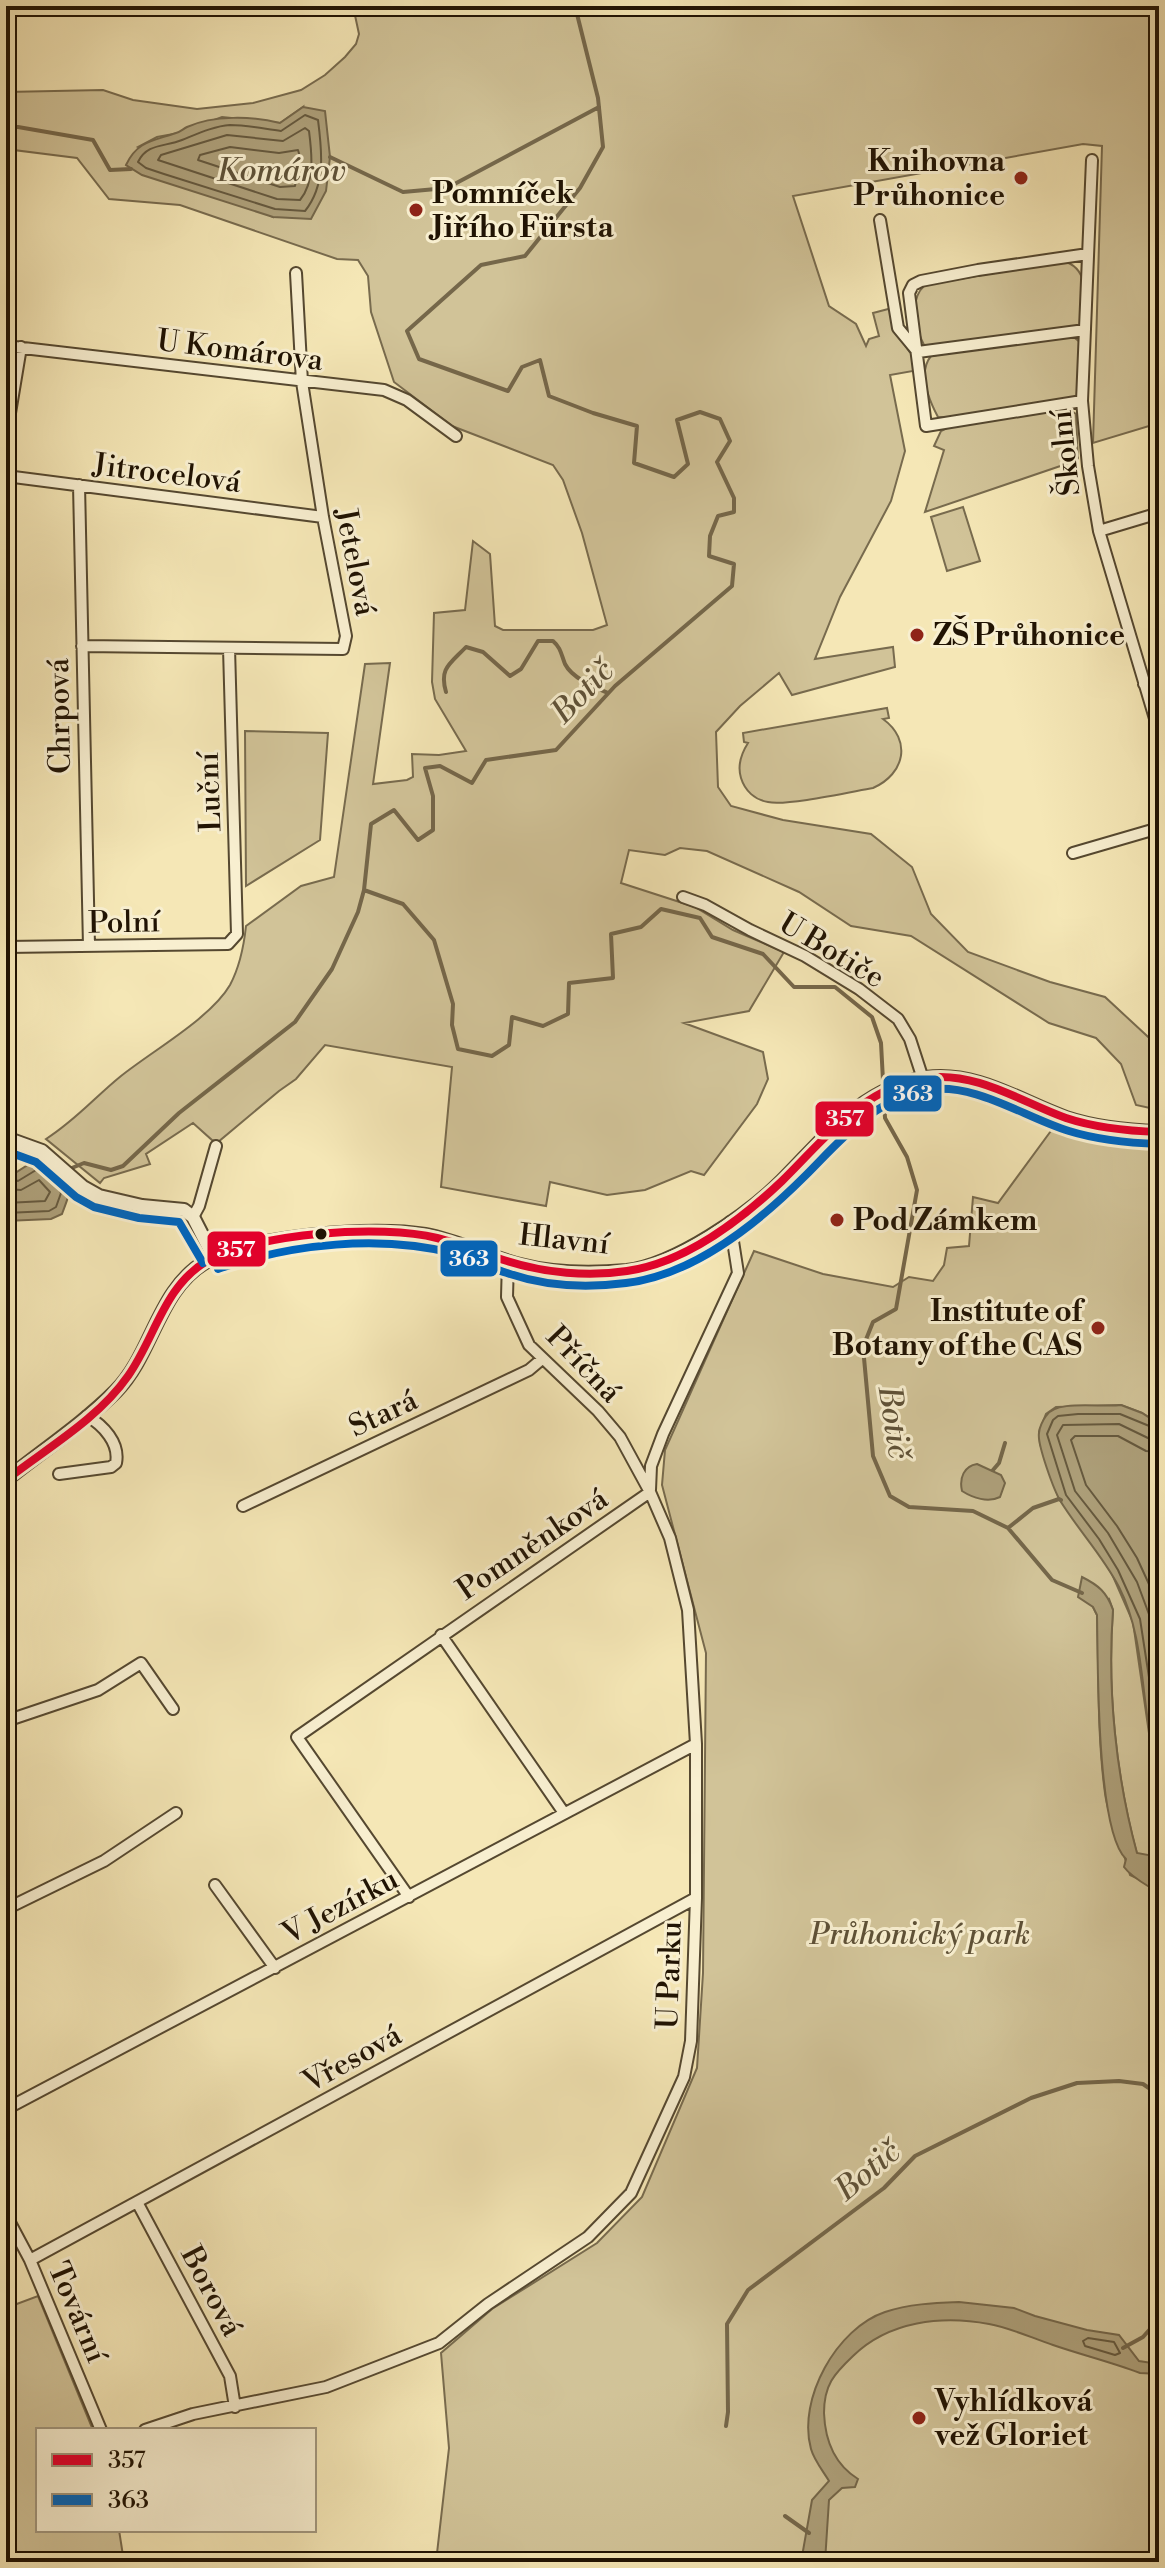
<svg xmlns="http://www.w3.org/2000/svg" width="1165" height="2568" viewBox="0 0 1165 2568" font-family="'Libre Bodoni',serif">
<style>
.green{fill:#d1c398;stroke:#786b4e;stroke-width:2;fill-rule:evenodd}
.water{fill:#ad9f79;stroke:#75674a;stroke-width:2}
.lines{fill:none;stroke-linecap:round;stroke-linejoin:round}
.shore{stroke:#66593e;stroke-width:2}
.stream{stroke:#75674a;stroke-width:4}
.minor-casing{stroke:#554830;stroke-width:14}
.tertiary-casing{stroke:#554830;stroke-width:16}
.minor{stroke:#f8efd0;stroke-width:10}
.tertiary{stroke:#f8efd0;stroke-width:12}
.bus-1-casing{stroke:#f8efd0;stroke-width:14}
.bus-2-casing{stroke:#f8efd0;stroke-width:14}
.bus-1{stroke:#e4002b;stroke-width:8}
.bus-2{stroke:#0065bd;stroke-width:8}
.poi-dot{fill:#8f2418;stroke:#f8efd0;stroke-width:3}
.bus-dot{fill:#201303;stroke:#f8efd0;stroke-width:3}
.labels{text-anchor:middle;stroke-width:6;stroke-linejoin:round;paint-order:stroke}
.poi-label{font-size:30px;font-weight:bold;fill:#201303;stroke:#f8efd0;text-anchor:start}
.street-label{font-size:30px;fill:#201303;stroke:#f8efd0}
.park-label{font-size:30px;font-style:italic;fill:#5e5137;stroke:#f8efd0}
.water-label{font-size:32px;font-style:italic;fill:#5f5238;stroke:#f8efd0}
.line-badge{stroke:#f8efd0;stroke-width:3}
.badge-label{font-size:22px;text-anchor:middle;font-weight:bold;fill:#fff}
</style>
<rect width="100%" height="100%" fill="#f5e7b6"/>
<filter id="stains"><feTurbulence type="fractalNoise" baseFrequency=".0025" numOctaves="4"/><feColorMatrix values="0 0 0 0 .2 0 0 0 0 .09 0 0 0 0 .02 0 0 0 .5 -.17"/></filter>
<radialGradient id="worn" r=".72"><stop offset=".6" stop-color="#630" stop-opacity="0"/><stop offset="1" stop-color="#630" stop-opacity=".3"/></radialGradient>
<path class="green" d="M353,6H1159V423L1093,443L1102,146L1083,144L793,196L829,306L856,324L866,346L869,339L879,336L873,313L892,308L897,333L913,357V371L890,375L905,451L891,501L840,597L815,659L893,647L895,667L792,695L779,673L740,706L716,732L718,787L731,806L783,820L871,834L912,867L931,914L968,952L1050,982L1105,997L1159,1047V1110L1136,1105L1121,1064L1096,1038L1049,1023L911,936L851,926L799,892L707,851L680,848L665,855L629,850L621,883L695,907L733,930L784,952L749,1011L684,1023L763,1052L768,1079L757,1104L704,1175L691,1171L645,1190L607,1195L550,1182L546,1206L441,1187L452,1067L325,1045L296,1079L279,1091L218,1142L212,1140L193,1123L146,1154L150,1164L104,1178L100,1183L46,1139C76,1120 95,1097 121,1076C152,1051 211,1018 230,985C239,968 244,945 246,926L301,886L334,877L365,664L390,663L373,784L407,780L413,777L412,754L439,755L466,751L435,699L432,682L434,613L465,610L473,541L490,554L495,626L503,630H593L607,625L582,533L563,480L553,465L452,426L394,382L371,312L368,276L358,260L337,259L180,205L109,199L77,158L6,149V92L103,90L133,100L197,109L253,103L301,90L325,75L345,57L356,44L359,34ZM303,107L273,217L138,147L157,137L179,133L222,117L280,123Z
M1063,261C1093,269 1083,303 1081,327L925,347C915,328 908,300 925,285Z
M1070,334L1081,343L1077,398L954,418L938,417C929,400 917,373 931,356Z
M1066,407L1076,414L1078,460L925,512L944,450L934,446L941,431L951,426Z
M963,507L980,561L947,571L931,517Z
M887,708L889,718L883,719C912,740 905,774 873,788C850,792 787,806 768,802C755,800 745,791 741,778C737,765 741,754 748,743L744,742L743,733Z
M245,731L328,733L320,840L246,886Z
M1056,1124L1116,1136L1159,1141V1424L1142,1413L1121,1405L1056,1407L1046,1414L1039,1432L1040,1444L1059,1499L1093,1543L1112,1574L1133,1622L1150,1740L1159,1770V1857L1137,1854C1116,1776 1107,1690 1113,1610L1109,1599L1093,1607L1097,1615C1099,1674 1097,1735 1105,1793C1109,1823 1123,1847 1130,1875L1143,1881L1159,1893V2562H436L449,2448L441,2353L492,2309L597,2243L642,2197L697,2068L703,1973L706,1653L662,1485L665,1450L754,1251L823,1274L893,1287L909,1277L933,1281L944,1265L947,1248L969,1246L973,1197L998,1203Z
M38,2296L93,2430H38V2530H119L124,2562H6V2308Z"/>
<path class="water" d="M303,107L325,111L330,157L326,191L311,219L273,217L142,175L126,165C137,141 153,141 176,133C180,132 183,129 187,127C213,115 253,116 280,123Z
M37,1159C51,1160 70,1178 69,1193C68,1199 64,1208 62,1214L51,1219L6,1221V1168L15,1173Z
M1121,1405L1142,1413L1159,1424V1770C1139,1711 1148,1644 1119,1587C1103,1556 1079,1531 1061,1502C1054,1491 1037,1444 1039,1433C1039,1428 1043,1420 1046,1416C1056,1399 1102,1408 1121,1405Z
M977,1464L1001,1475L1005,1483L1000,1497C988,1503 973,1498 962,1491C959,1478 964,1466 977,1464Z
M1082,1577C1098,1585 1107,1592 1113,1610C1107,1690 1116,1776 1137,1853L1159,1857V1893C1147,1885 1132,1878 1124,1867L1126,1859C1096,1831 1098,1660 1097,1615L1093,1607L1078,1597Z
M959,2302L1014,2308L1035,2316L1087,2330L1119,2335L1139,2361L1159,2364V2374L1140,2373C1111,2362 1082,2355 1053,2345C1032,2338 1011,2328 989,2324C942,2315 889,2321 853,2356C834,2374 824,2385 824,2413C825,2440 834,2464 858,2479L855,2487L842,2488L829,2500L825,2562H801L812,2500L829,2481C823,2471 814,2460 811,2449C797,2399 837,2328 885,2312C909,2304 933,2303 959,2302Z"/>
<g class="lines">
<path class="shore" d="M305,115L318,120C322,151 326,185 305,211L275,209L164,174L146,168L138,162C147,143 165,147 182,140C197,134 214,126 230,125C247,125 265,129 281,131Z
M305,128L309,131C312,154 315,182 300,200L277,199L158,160L161,155L227,135L283,141Z
M230,147L279,153L298,150L300,157L295,186L280,187L198,160L200,155Z
M6,1177L18,1181L41,1167L54,1178L61,1193L56,1207L49,1211L6,1213
M6,1189L21,1190L39,1180L50,1192L45,1201L6,1203
M1159,1430L1120,1414H1078L1058,1416L1053,1420L1047,1434L1066,1495L1099,1539L1118,1570L1140,1619L1159,1742
M1159,1440L1150,1439L1119,1424L1063,1425L1057,1435L1075,1491L1108,1533L1137,1582L1150,1617L1159,1668
M1159,1452L1146,1451L1118,1436H1075L1071,1440L1086,1485L1117,1526L1137,1558L1159,1606
M1088,2338L1114,2342L1120,2353L1115,2355L1085,2346L1083,2341Z"/>
<path class="stream" d="M575,6L598,98L603,147L580,188L525,256L481,265L407,331L419,359L508,391L522,367L540,360L549,396L593,413L637,426L634,463L674,477L688,464L677,420L700,412L720,419L730,441L717,462L734,498V512L718,516L710,536L709,556L734,564L732,586L615,686L556,750L486,760L472,783L440,766L425,768L433,796V830L418,840L394,810L371,824L364,890L403,904L434,940L453,1004L452,1025L458,1049L492,1056L509,1045L512,1017L543,1026L568,1014L569,983L613,978L611,934L641,927L661,909L700,918L712,937L763,954L794,987H835L872,1017L881,1043L885,1118L907,1157L917,1190L896,1309L873,1322L863,1347L873,1456L890,1496L909,1507L973,1511L1008,1528L1052,1580L1082,1593
M6,127H18L93,140L110,170L131,169
M330,157L403,192L447,188L599,107
M446,692C439,668 450,664 466,647L483,652L510,676L521,669L538,641H553C561,648 561,654 565,664C572,678 594,687 608,693
M67,1170L84,1163L111,1170L123,1166L179,1113L295,1022L332,969L358,912L364,890
M993,1470L999,1463L1005,1443
M1008,1528L1033,1508L1059,1499L1061,1500
M1123,2348L1143,2337L1159,2319
M726,2426L728,2412L727,2324L748,2290L884,2188L915,2156L1031,2098L1077,2083L1119,2081L1143,2084L1159,2095
M785,2516L809,2533"/>
<defs>
<path id="minor" d="M1092,160L1082,401L1088,466L1099,531L1159,732
M880,220L898,328L917,351
M6,346L384,390L407,400L456,436
M918,352L1085,330
M1082,401L926,426L909,293L913,285L921,281L978,270L1088,254
M6,437L21,347
M6,476L323,517
M79,485L89,946
M1099,531L1159,513
M82,646L343,649L346,636L323,517L302,382L296,273
M1144,684L1159,679
M1073,853L1159,828
M683,897L705,905L750,930L805,956L859,989L898,1019L910,1039L923,1079
M6,947L228,944L237,934L229,648
M193,1217L199,1206L216,1146
M59,1474L111,1467L116,1463C120,1443 103,1425 87,1416
M650,1490L651,1466L663,1434L738,1273L730,1222
M243,1506L529,1370L542,1359
M441,1635L564,1813
M6,1721L98,1690L141,1663L173,1709
M215,1885L275,1968
M409,1897L297,1737L650,1492
M6,1909L104,1861L176,1813
M6,2109L696,1744
M137,2202L230,2376L235,2407
M6,2215L30,2260L101,2430
M30,2260L696,1898
M145,2430L193,2414L326,2387L439,2343L488,2304L588,2237L631,2193L684,2077L691,2041L696,1898V1744L688,1610L670,1538L650,1492L620,1437L598,1411L529,1345L507,1297L508,1261"/>
<path id="tertiary" d="M6,1138L42,1151L83,1187L99,1196L142,1206L184,1210L193,1217L214,1258
M6,1480C42,1451 83,1424 116,1391C153,1354 158,1288 207,1261C253,1236 373,1226 425,1235C458,1241 488,1257 520,1265C554,1274 592,1274 627,1271C675,1265 748,1215 782,1181C825,1138 862,1088 926,1078C977,1071 1021,1102 1066,1118C1096,1128 1128,1131 1159,1132"/>
</defs>
<use href="#minor" class="minor-casing"/>
<use href="#tertiary" class="tertiary-casing"/>
<use href="#minor" class="minor"/>
<use href="#tertiary" class="tertiary"/>
<defs>
<path id="bus-1" d="M6,1480C47,1448 98,1419 128,1376C155,1338 164,1286 207,1261C257,1233 382,1224 437,1238C461,1244 484,1254 507,1261C545,1273 588,1277 627,1271C684,1263 741,1220 782,1181C824,1140 863,1087 926,1078C977,1071 1021,1102 1066,1118C1096,1128 1128,1131 1159,1132"/>
<path id="bus-2" d="M6,1151L36,1162L76,1197L94,1207L139,1218L179,1222L203,1263
M218,1269C291,1244 380,1234 456,1254C474,1259 490,1268 507,1273C544,1286 587,1288 626,1283C694,1275 758,1223 805,1176C841,1140 873,1100 926,1090C976,1082 1023,1117 1069,1131C1098,1140 1128,1143 1159,1144"/>
</defs>
<use href="#bus-1" class="bus-1-casing"/>
<use href="#bus-2" class="bus-2-casing"/>
<use href="#bus-1" class="bus-1"/>
<use href="#bus-2" class="bus-2"/>
</g>
<g class="poi-dot">
<circle cx="1021" cy="178" r="8"/>
<circle cx="416" cy="210" r="8"/>
<circle cx="917" cy="635" r="8"/>
<circle cx="837" cy="1220" r="8"/>
<circle cx="1098" cy="1328" r="8"/>
<circle cx="919" cy="2418" r="8"/>
</g>
<circle class="bus-dot" cx="321" cy="1234" r="7"/>
<g class="labels">
<g class="poi-label">
<text x="1005" y="171" text-anchor="end">Knihovna<tspan x="1005" dy="34">Průhonice</tspan></text>
<text x="432" y="203">Pomníček<tspan x="432" dy="34">Jiřího Fürsta</tspan></text>
<text x="933" y="645">ZŠ Průhonice</text>
<text x="853" y="1230">Pod Zámkem</text>
<text x="1082" y="1321" text-anchor="end">Institute of<tspan x="1082" dy="34">Botany of the CAS</tspan></text>
<text x="935" y="2411">Vyhlídková<tspan x="935" dy="34">vež Gloriet</tspan></text>
</g>
<g class="street-label">
<text transform="translate(240 350) rotate(7)" y="10">U Komárova</text>
<text transform="translate(1065 453) rotate(-96)" y="10">Školní</text>
<text transform="translate(167 473) rotate(7)" y="10">Jitrocelová</text>
<text transform="translate(356 562) rotate(79)" y="10">Jetelová</text>
<text transform="translate(59 716) rotate(-91)" y="10">Chrpová</text>
<text transform="translate(209 792) rotate(-92)" y="10">Luční</text>
<text transform="translate(124 922) rotate(-1)" y="10">Polní</text>
<text transform="translate(832 950) rotate(31)" y="10">U Botiče</text>
<text transform="translate(564 1239) rotate(6)" y="10">Hlavní</text>
<text transform="translate(584 1364) rotate(46)" y="10">Příčná</text>
<text transform="translate(383 1413) rotate(-25)" y="10">Stará</text>
<text transform="translate(532 1544) rotate(-34)" y="10">Pomněnková</text>
<text transform="translate(340 1906) rotate(-28)" y="10">V Jezírku</text>
<text transform="translate(669 1975) rotate(-88)" y="10">U Parku</text>
<text transform="translate(352 2058) rotate(-29)" y="10">Vřesová</text>
<text transform="translate(212 2291) rotate(62)" y="10">Borová</text>
<text transform="translate(78 2312) rotate(67)" y="10">Tovární</text>
</g>
<g class="park-label">
<text x="920" y="1944">Průhonický park</text>
</g>
<g class="water-label">
<text x="281" y="181">Komárov</text>
<text transform="translate(582 691) rotate(-46)" y="11">Botič</text>
<text transform="translate(895 1422) rotate(81)" y="11">Botič</text>
<text transform="translate(867 2170) rotate(-40)" y="11">Botič</text>
</g>
</g>
<g class="line-badge">
<rect x="882" y="1074" width="61" height="39" rx="8" fill="#0065bd"/>
<rect x="814" y="1100" width="61" height="38" rx="8" fill="#e4002b"/>
<rect x="206" y="1230" width="61" height="38" rx="8" fill="#e4002b"/>
<rect x="439" y="1239" width="60" height="39" rx="8" fill="#0065bd"/>
</g>
<g class="badge-label">
<text x="913" y="1101">363</text>
<text x="845" y="1126">357</text>
<text x="236" y="1257">357</text>
<text x="469" y="1266">363</text>
</g>
<rect width="1165" height="2568" fill="none" stroke="#f5e7b6" stroke-width="32"/>
<rect x="8" y="8" width="1149" height="2552" fill="none" stroke="#201303" stroke-width="4"/>
<rect x="16" y="16" width="1133" height="2536" fill="none" stroke="#201303" stroke-width="2"/>
<rect x="36" y="2428" width="280" height="104" fill="#f8efd0" stroke="#a2977e" stroke-width="2"/>
<rect x="52" y="2454" width="40" height="12" fill="#e4002b" stroke="#a2977e" stroke-width="2"/>
<text x="108" y="2468" font-size="24" fill="#201303">357</text>
<rect x="52" y="2494" width="40" height="12" fill="#0065bd" stroke="#a2977e" stroke-width="2"/>
<text x="108" y="2508" font-size="24" fill="#201303">363</text>
<rect width="100%" height="100%" filter="url(#stains)"/>
<rect width="100%" height="100%" fill="url(#worn)"/>
</svg>
